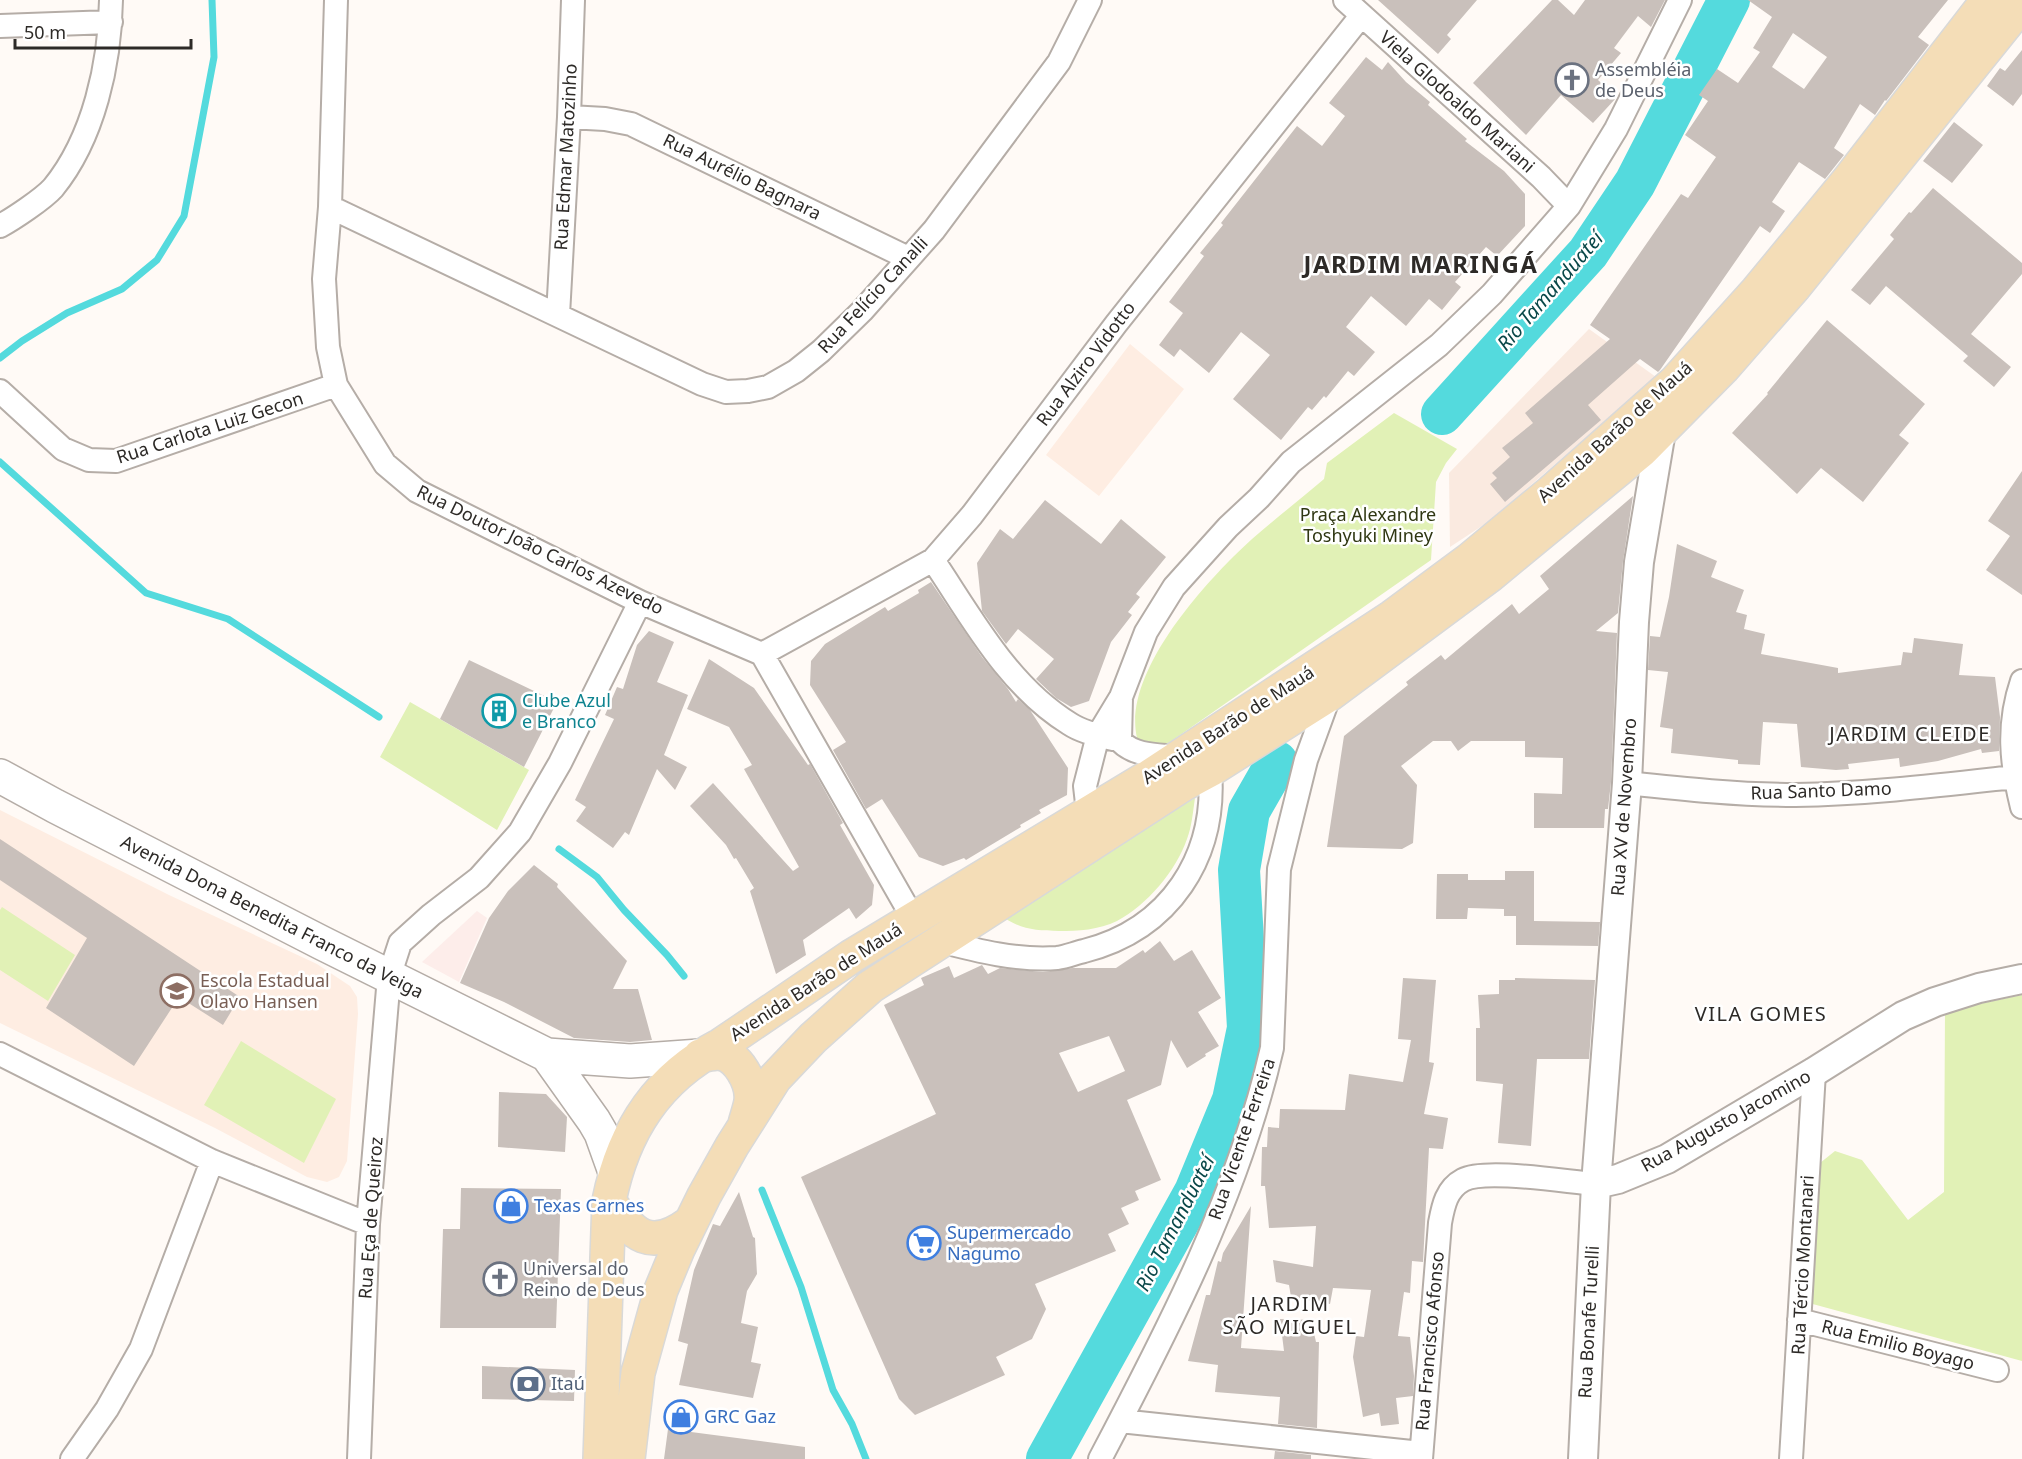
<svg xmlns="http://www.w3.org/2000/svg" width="2022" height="1459" viewBox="0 0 2022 1459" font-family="'Noto Sans',sans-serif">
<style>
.commercial{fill:#fdedea}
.built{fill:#faeae0}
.education{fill:#feede2}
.green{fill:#e1f1b6}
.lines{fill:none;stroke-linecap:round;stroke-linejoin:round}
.stream{stroke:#54dadd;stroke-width:7}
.river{stroke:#54dadd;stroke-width:42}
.building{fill:#c9c0bb;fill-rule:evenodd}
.minor-casing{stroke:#b5ada7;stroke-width:26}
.tertiary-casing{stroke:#b5ada7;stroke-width:32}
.secondary-casing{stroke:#b5ada7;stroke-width:36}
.primary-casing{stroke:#d9d9d8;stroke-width:36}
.minor{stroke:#fff;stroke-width:22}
.tertiary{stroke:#fff;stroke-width:28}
.secondary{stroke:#fff;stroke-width:33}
.primary{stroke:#f4ddb7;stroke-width:33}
.labels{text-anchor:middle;stroke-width:5;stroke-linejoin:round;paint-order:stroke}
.worship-label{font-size:18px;fill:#5b616d;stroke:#fff;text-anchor:start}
.street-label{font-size:18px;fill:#2d2a27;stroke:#fff}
.park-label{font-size:18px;fill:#2f3712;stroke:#fff}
.culture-label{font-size:18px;fill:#0d838f;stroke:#fff;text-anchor:start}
.education-label{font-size:18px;fill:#785e54;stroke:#fff;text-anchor:start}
.shop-label{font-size:18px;fill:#366cbe;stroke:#fff;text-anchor:start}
.service-label{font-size:18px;fill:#4e5e75;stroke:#fff;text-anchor:start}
.water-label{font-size:20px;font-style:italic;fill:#0a4849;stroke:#fff}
.neighbourhood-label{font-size:20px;letter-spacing:1.5px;fill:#2d2a27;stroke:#fff}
.district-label{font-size:24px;font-weight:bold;letter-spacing:1.5px;fill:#2d2a27;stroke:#fff}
</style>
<rect width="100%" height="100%" fill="#fffaf6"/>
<path class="commercial" d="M477,911L487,918L459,982L422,962Z"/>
<path class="built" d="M1589,329L1656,377L1488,522L1450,547L1449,473Z"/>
<path class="education" d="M1130,344L1184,389L1099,496L1046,455Z
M0,810L169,895L317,964L350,986L357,997L358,1014L347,1161L339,1177L327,1182L307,1177L215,1128L0,1023Z"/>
<path class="green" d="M1394,413L1457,449L1446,463L1436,482L1431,560L1160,749L1137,738C1123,678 1193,597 1233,557C1261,529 1294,505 1324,479L1327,463Z
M410,702L529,770L497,830L380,757Z
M1195,798C1193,811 1192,826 1187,839C1176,871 1147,905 1117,921C1099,930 1078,931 1059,931C1035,931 1018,929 999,914Z
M2,907L75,955L48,1001L0,970V910Z
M2022,995V1361L1809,1303L1810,1171L1835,1151L1862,1160L1908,1220L1944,1192L1945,1011Z
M241,1041L336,1099L304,1163L204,1105Z"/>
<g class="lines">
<path class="stream" d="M0,358L22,341L67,313L122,289L157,260L184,216L214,57L212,0
M0,462L146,593L228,619L379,717
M559,849L597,877L624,910L667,955L684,976
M762,1190L801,1287L833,1390L852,1424L866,1459"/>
<path class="river" d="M1442,414L1588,253L1635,183L1729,0
M1047,1459L1195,1192L1233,1100L1248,1028L1239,870L1249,811L1277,762"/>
</g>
<path class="building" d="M1378,0H1477L1447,35L1451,39L1438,54Z
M1552,0H1558L1574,15L1585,0H1665L1651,27L1638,16L1614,48L1621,53L1598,80L1617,97L1593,123L1561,95L1526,135L1473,83Z
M1748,0H1948L1918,37L1929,45L1886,101L1885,100L1875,115L1860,104L1834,148L1844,155L1825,179L1799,162L1772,202L1785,211L1770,233L1760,226L1660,370L1658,372L1640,359L1588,405L1601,420L1505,502L1490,484L1497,478L1492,473L1510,457L1502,448L1533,423L1525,413L1610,339L1590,325L1681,194L1688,198L1716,157L1685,135L1708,101L1699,95L1717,69L1738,83L1760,52L1753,48L1772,17ZM1793,33L1827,57L1804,89L1772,67Z
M2022,50V94L2013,106L1987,86L2000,68L2005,71Z
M1366,57L1382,70L1388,62L1406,82L1430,102L1428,105L1467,139L1465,141L1504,171L1525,194V226L1497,256L1486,247L1455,282L1461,287L1442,310L1429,299L1406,326L1371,296L1346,327L1375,352L1354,376L1348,371L1326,398L1324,396L1312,410L1308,407L1281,440L1233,399L1270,355L1241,332L1209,373L1180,349L1174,357L1159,345L1183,313L1169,302L1204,256L1200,253L1223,225L1221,223L1297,126L1322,146L1345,116L1329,103Z
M1954,122L1983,145L1952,183L1923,161Z
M1933,188L2022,263V274L1971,334L2011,367L1994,387L1963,361L1968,356L1886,286L1870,305L1851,290L1894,239L1890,235L1909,212L1911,213Z
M1827,320L1925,404L1899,435L1909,443L1863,502L1821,468L1797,494L1732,433L1768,394L1767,393Z
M2022,471V595L1986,570L2010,536L1988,521Z
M1633,496L1623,561L1618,613L1596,631L1617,633L1611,782L1608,809H1605L1604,828H1534V793L1562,794L1563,758L1525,757V741H1471L1458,751L1451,741H1433L1401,766L1417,785L1413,843L1402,849L1327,847L1344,736L1408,685L1406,682L1441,655L1445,660L1512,604L1519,614L1549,589L1540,576Z
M1045,500L1101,544L1121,519L1166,557L1136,594L1140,597L1128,612L1132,615L1111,642L1089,701L1071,707L1056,698L1036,679L1054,659L1018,629L1006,644L982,611L977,563L1000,529L1013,539Z
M1677,544L1717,561L1711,577L1744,590L1736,612L1747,615L1744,629L1765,634L1761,654L1838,668V673L1901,665L1903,652L1912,653L1914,638L1963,644L1959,675L1995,677L2000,717L1999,751L1982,753L1981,749L1938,761L1900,767L1899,758L1848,764L1849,769L1836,770L1801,767L1797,724L1763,722L1760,765L1738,764V760L1671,753L1673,729L1660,727L1668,672L1648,670L1650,636L1660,637L1669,597Z
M931,582L982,657L1008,689L1016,702L1018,699L1030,710L1068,768L1067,795L1039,810L1041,813L1020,825L1021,827L966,860L964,858L943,866L919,857L882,799L866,809L833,750L846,742L810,685L811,661L825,644L885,607L888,611L919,593L918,590Z
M649,631L674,642L657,682L688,695L664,755L687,767L675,790L657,769L629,835L625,832L613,848L576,821L586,807L575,800L614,719L605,715L617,687L623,689L637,645Z
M709,659L754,688L808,765L810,764L843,823L840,825L874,885L872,905L856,919L849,908L803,940L806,955L776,974L750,891L754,888L736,858L734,859L726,845L690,806L713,783L793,871L799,867L744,769L752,765L729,727L687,709Z
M469,660L557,702L524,767L440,719Z
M0,839L240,997L223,1025L179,997L134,1066L46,1008L87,938L0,880Z
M534,865L558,884L557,887L627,961L613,989H638L652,1040L630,1042L574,1038L504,1002L460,983L489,918L508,891Z
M1505,871H1534V921L1600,922L1598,946L1516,945V916H1504V909L1468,908L1467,919H1436L1437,874H1468V880H1505Z
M1160,941L1174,961L1192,950L1221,998L1198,1012L1219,1046L1205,1054L1206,1056L1187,1068L1171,1040L1161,1085L1127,1100L1161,1180L1135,1191L1139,1200L1121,1208L1129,1224L1108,1234L1116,1251L1035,1284L1046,1309L1032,1339L996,1357L1005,1375L915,1415L899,1399L801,1177L936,1114L884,1005L924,985L921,978L949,966L954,978L982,965L988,974L1000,968L1043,972L1073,968H1116L1143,950L1145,953ZM1109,1036L1125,1071L1078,1092L1059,1053Z
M1403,978L1436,980L1429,1062L1434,1063L1424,1114L1448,1118L1443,1149L1429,1148L1423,1262L1412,1261L1410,1293L1404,1292L1398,1336L1410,1337L1414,1376L1413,1396L1396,1398L1399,1424L1381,1426L1379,1413L1363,1417L1353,1357L1356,1336L1364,1337L1371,1290L1333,1288L1330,1304L1291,1297L1289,1285L1276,1282L1273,1260L1313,1267L1316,1226L1269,1228L1265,1186H1261L1262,1147H1267L1268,1127L1279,1128L1280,1109L1345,1110L1349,1074L1403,1082L1411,1040L1398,1039Z
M1515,978L1595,980L1589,1059H1537L1531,1146L1498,1143L1503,1084L1476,1081V1028H1480L1478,995L1499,994V980H1515Z
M499,1092L546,1094L567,1117L565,1152L498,1147Z
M461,1188L561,1189L556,1328H440L443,1229H460Z
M739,1192L753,1237L755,1238L757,1274L747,1291L741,1323L758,1327L751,1362L761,1364L753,1398L679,1385L688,1344L678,1341L694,1270L713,1224L720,1226Z
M1251,1206L1241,1348L1284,1351L1280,1319L1311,1320L1316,1342H1319L1317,1428L1278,1424L1280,1397L1215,1392L1218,1365L1188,1361L1206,1295H1210L1218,1261L1221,1262L1223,1253Z
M482,1366L575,1370L574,1401L482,1399Z
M668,1429L805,1447V1459H664Z
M1275,1451L1311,1455V1459H1274Z"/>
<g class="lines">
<defs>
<path id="minor" d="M336,0L330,207L324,279L328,347L336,385L385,464L417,491L509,537L640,602L762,654L913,918
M1345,0L1541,177L1569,206
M0,26L111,22
M569,117L605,119L631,124L908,258
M330,207L702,384L726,392L748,391L768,387L796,371L821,351L862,311L934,230L1059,62L1090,0
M0,226C13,219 43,199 53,188C94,138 110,63 111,0
M558,315L569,117L573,0
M0,391L63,449L89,460L116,461L336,385
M933,560C972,618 1008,686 1070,724C1082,732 1099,736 1113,739
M762,654L933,560L972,515L1116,324L1361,16
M2022,681C2007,725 2011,763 2022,807
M1627,783C1683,789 1739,795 1795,795C1868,794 1942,785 2014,777
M1088,812L1085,786L1098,735L1121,697L1146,632L1174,587L1228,527L1259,498L1291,462L1439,345L1492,294L1569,206L1616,129L1680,0
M940,941C978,951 1018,961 1057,958C1066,957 1075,953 1084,951C1170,929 1217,857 1210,770C1186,746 1145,766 1120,741L1121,698
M0,1054L212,1161L368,1224
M1799,1320L1997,1370
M1120,1421L1421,1453
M72,1459L107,1409L141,1349L212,1161
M359,1459L368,1224L389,977L400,943L431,915L479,878L520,832L560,763L640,602
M1100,1459C1169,1328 1239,1193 1272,1048L1279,869L1306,760L1330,694
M1421,1459L1440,1223C1443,1207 1446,1189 1463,1180C1485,1168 1567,1182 1596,1184
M1791,1459L1814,1072"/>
<path id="tertiary" d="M1596,1184L1618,1179L1667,1159L1814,1072L1903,1016L1935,1002L1979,988L2022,979
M1583,1459L1596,1184L1627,783L1634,622L1639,562L1661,431"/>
<path id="secondary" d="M0,776L55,806L322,943L547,1055L630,1061L700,1056
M547,1055L594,1121L601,1133L615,1172"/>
<path id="primary" d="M700,1056C706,1055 713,1053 719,1053C738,1055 753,1083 751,1101C750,1108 747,1116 745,1124
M609,1201C633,1236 650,1252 690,1223
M600,1459L609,1201C623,1131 657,1078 721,1045L852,956L1150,776L1392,617L1469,560L1551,492L1675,382L1757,291L1847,182L1988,0
M628,1459L638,1373L661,1290L678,1249L704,1196L732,1146L775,1078L813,1038L870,987L1184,784L1210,770L1330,694L1489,576L1642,450L1723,368L1795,286L2022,4"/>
</defs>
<use href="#minor" class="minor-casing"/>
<use href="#tertiary" class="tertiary-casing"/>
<use href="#secondary" class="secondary-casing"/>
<use href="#primary" class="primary-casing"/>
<use href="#minor" class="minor"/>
<use href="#tertiary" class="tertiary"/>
<use href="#secondary" class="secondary"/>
<use href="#primary" class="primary"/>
</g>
<defs>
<symbol id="church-ring" viewBox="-11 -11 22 22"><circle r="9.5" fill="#fff" stroke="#6b7280" stroke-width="1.5"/><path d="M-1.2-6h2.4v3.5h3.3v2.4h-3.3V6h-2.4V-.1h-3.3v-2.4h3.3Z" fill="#6b7280"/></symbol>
<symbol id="building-ring" viewBox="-11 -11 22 22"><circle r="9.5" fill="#fff" stroke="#0f9aa8" stroke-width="1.5"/><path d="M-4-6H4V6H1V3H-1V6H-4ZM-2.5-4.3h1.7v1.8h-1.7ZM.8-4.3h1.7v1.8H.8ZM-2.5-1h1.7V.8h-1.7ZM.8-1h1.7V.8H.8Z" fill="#0f9aa8"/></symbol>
<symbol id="school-ring" viewBox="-11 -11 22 22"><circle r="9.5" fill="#fff" stroke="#8d6e63" stroke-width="1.5"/><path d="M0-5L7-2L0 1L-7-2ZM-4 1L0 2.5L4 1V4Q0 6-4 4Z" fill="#8d6e63"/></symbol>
<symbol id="shop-ring" viewBox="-11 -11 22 22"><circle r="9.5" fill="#fff" stroke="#3f7fe0" stroke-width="1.5"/><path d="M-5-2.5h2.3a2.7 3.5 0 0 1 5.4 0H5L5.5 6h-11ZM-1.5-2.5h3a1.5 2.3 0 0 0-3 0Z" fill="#3f7fe0"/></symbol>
<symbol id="supermarket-ring" viewBox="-11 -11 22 22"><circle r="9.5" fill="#fff" stroke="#3f7fe0" stroke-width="1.5"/><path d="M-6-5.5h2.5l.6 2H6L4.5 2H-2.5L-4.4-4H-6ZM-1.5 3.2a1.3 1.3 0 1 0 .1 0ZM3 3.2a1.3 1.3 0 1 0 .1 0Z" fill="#3f7fe0"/></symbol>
<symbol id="bank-ring" viewBox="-11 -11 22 22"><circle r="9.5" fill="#fff" stroke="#5c6f8a" stroke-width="1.5"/><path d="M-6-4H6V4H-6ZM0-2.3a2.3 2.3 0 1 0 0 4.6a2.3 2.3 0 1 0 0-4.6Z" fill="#5c6f8a"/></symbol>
</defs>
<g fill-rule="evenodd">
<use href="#church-ring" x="1553" y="61" width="38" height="38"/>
<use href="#building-ring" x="480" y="692" width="38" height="38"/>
<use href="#school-ring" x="158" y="972" width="38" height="38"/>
<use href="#shop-ring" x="492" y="1187" width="38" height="38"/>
<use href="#supermarket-ring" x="905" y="1224" width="38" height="38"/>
<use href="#church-ring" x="481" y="1260" width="38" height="38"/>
<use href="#bank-ring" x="509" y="1365" width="38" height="38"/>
<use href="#shop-ring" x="662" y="1398" width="38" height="38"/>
</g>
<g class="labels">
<g class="worship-label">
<text x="1595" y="76">Assembléia<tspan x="1595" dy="21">de Deus</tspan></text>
<text x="523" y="1275">Universal do<tspan x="523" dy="21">Reino de Deus</tspan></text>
</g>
<g class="street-label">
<text transform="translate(1457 102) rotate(42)" y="6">Viela Glodoaldo Mariani</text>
<text transform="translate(566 157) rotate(-87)" y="6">Rua Edmar Matozinho</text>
<text transform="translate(742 177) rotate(26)" y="6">Rua Aurélio Bagnara</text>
<text transform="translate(873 295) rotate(-47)" y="6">Rua Felício Canalli</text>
<text transform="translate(1086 364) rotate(-53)" y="6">Rua Alziro Vidotto</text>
<text transform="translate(210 428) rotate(-18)" y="6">Rua Carlota Luiz Gecon</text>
<text transform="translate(1615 432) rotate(-42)" y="6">Avenida Barão de Mauá</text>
<text transform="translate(540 550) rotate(26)" y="6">Rua Doutor João Carlos Azevedo</text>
<text transform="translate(1228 725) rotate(-33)" y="6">Avenida Barão de Mauá</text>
<text transform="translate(1821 791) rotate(-2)" y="6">Rua Santo Damo</text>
<text transform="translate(1624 807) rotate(-86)" y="6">Rua XV de Novembro</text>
<text transform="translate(272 917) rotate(27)" y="6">Avenida Dona Benedita Franco da Veiga</text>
<text transform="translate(816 982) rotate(-33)" y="6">Avenida Barão de Mauá</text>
<text transform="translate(1726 1121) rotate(-29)" y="6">Rua Augusto Jacomino</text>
<text transform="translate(1242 1139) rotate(-71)" y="6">Rua Vicente Ferreira</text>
<text transform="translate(371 1218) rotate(-86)" y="6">Rua Eça de Queiroz</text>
<text transform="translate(1803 1265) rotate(-87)" y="6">Rua Tércio Montanari</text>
<text transform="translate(1589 1322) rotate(-87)" y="6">Rua Bonafe Turelli</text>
<text transform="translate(1430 1341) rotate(-85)" y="6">Rua Francisco Afonso</text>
<text transform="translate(1898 1345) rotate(14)" y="6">Rua Emilio Boyago</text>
</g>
<g class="park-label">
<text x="1368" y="521">Praça Alexandre<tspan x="1368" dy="21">Toshyuki Miney</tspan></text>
</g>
<g class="culture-label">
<text x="522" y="707">Clube Azul<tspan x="522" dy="21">e Branco</tspan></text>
</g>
<g class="education-label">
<text x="200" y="987">Escola Estadual<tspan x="200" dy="21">Olavo Hansen</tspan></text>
</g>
<g class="shop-label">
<text x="534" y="1212">Texas Carnes</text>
<text x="947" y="1239">Supermercado<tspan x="947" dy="21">Nagumo</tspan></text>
<text x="704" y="1423">GRC Gaz</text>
</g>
<g class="service-label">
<text x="551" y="1390">Itaú</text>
</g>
<g class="water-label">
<text transform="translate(1550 291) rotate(-49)" y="7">Rio Tamanduateí</text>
<text transform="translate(1175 1223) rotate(-63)" y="7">Rio Tamanduateí</text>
</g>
<g class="neighbourhood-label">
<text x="1910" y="741">JARDIM CLEIDE</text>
<text x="1761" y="1021">VILA GOMES</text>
<text x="1290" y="1311">JARDIM<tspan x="1290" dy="23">SÃO MIGUEL</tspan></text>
</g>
<g class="district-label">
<text x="1421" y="273">JARDIM MARINGÁ</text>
</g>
</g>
<path d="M15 39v9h176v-9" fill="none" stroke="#2d2a27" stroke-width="3"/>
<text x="24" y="39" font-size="18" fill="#2d2a27" stroke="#ffffff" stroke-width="4.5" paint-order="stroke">50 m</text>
</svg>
